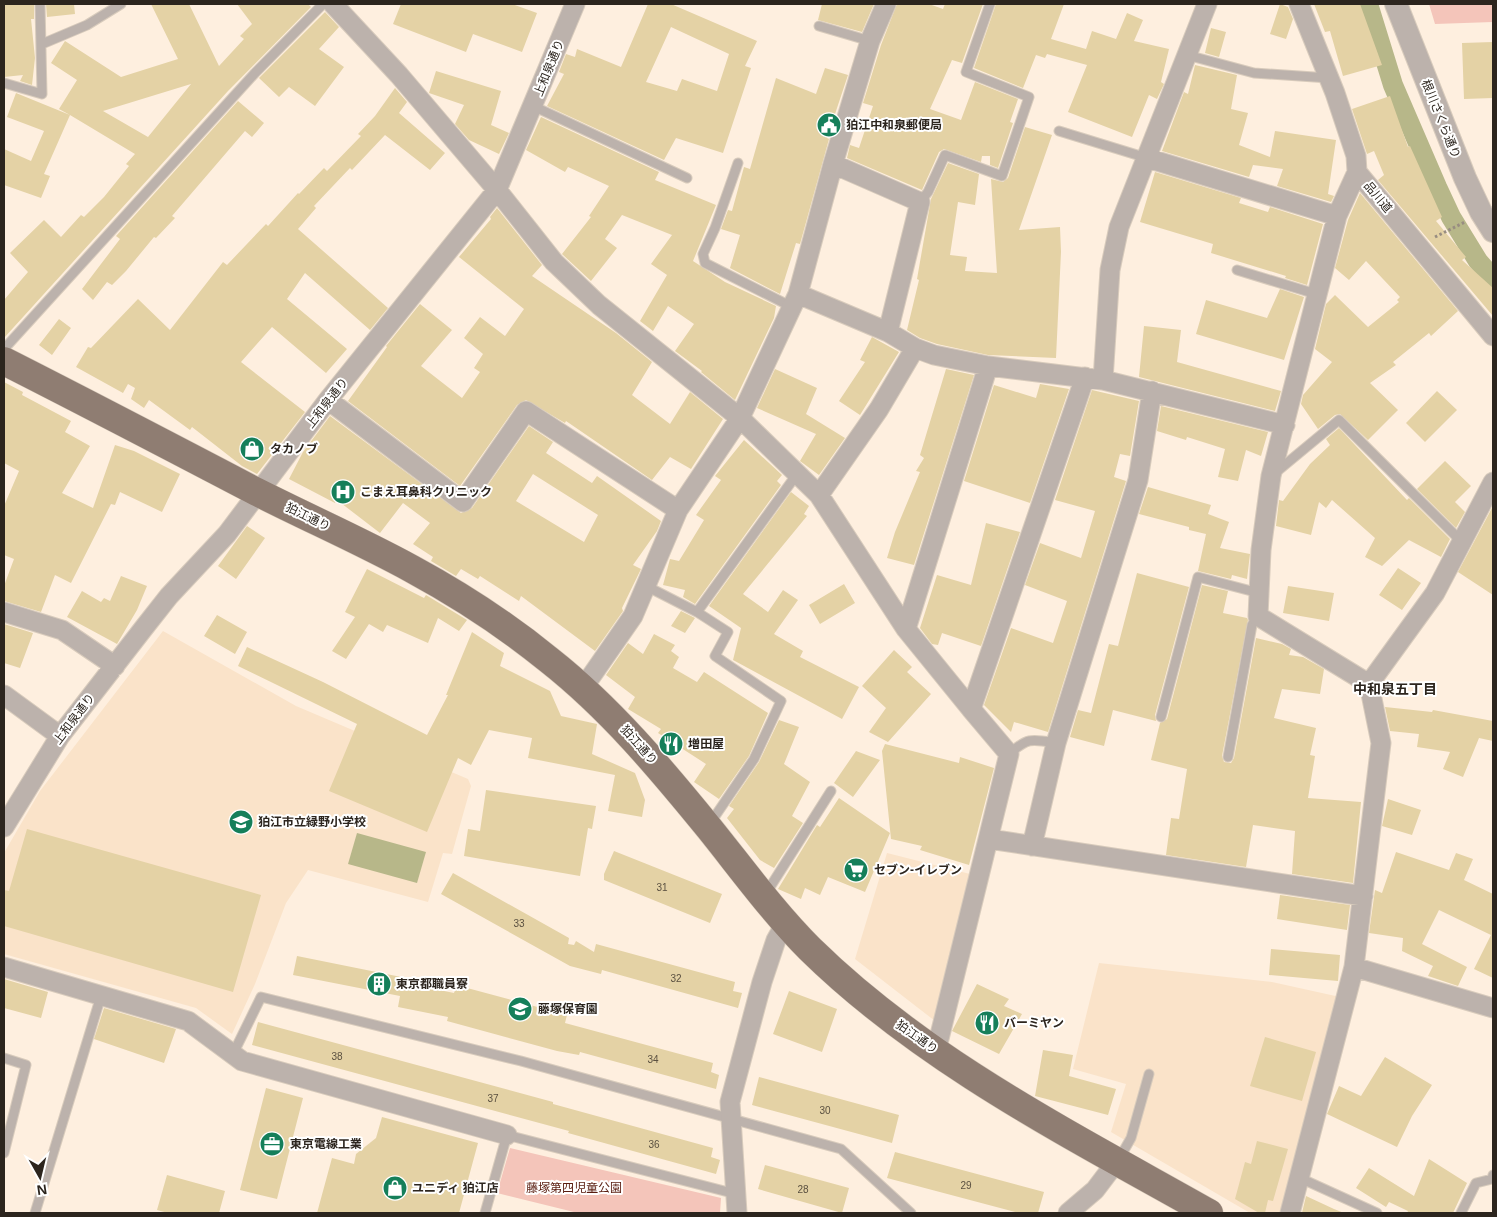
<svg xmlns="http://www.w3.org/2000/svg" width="1497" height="1217" viewBox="0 0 1497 1217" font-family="Helvetica,'Noto Sans JP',sans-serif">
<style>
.built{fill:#fae3c9}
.green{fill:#f4c5ba}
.water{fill:#b7b789}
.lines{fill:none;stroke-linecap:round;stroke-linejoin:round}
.canal{stroke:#b7b789;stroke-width:20}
.building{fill:#e4d2a5;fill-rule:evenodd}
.service-casing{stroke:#d8cbbc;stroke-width:11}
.minor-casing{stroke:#d8cbbc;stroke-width:21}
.tertiary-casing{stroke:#d8cbbc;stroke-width:24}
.primary-casing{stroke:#d8cbbc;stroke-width:29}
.path{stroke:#988d81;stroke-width:3;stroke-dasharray:2.5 2.5;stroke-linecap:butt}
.service{stroke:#bcb2ac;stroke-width:9}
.minor{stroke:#bcb2ac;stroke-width:19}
.tertiary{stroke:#bcb2ac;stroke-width:22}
.primary{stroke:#8f7d72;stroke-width:28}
.labels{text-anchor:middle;stroke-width:4;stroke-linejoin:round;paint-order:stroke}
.number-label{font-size:10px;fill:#5a5040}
.street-label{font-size:12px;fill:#2c251e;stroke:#fff}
.poi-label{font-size:12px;font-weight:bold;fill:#2c251e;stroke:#fff;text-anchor:start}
.park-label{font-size:12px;fill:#591d10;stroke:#fff}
.neighbourhood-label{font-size:14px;font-weight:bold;fill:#2c251e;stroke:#fff}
</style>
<rect width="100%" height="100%" fill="#feefdf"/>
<path class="built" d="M163,631L296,706L468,779L471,786L452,854L443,853L428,902L308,870L286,903L255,984L232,1034L196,1008L4,954V853L40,791Z
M887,853L974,875L935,1021L855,959Z
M1099,963L1272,982L1340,997L1283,1213H1250L1111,1132L1126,1084L1073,1069Z"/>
<path class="green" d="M1429,4H1493V22L1435,24Z
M510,1148L721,1198L720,1213H578L497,1193Z"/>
<path class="water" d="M357,833L426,852L417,883L348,864Z"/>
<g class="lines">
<path class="canal" d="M1368,4L1393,85L1437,187L1451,217L1478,261L1493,278"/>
</g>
<path class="building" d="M4,4H34V19H31L35,58L32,85L20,81L23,75L4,77Z
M46,4H74L75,14L47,17Z
M151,4H189L219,66L244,39L240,36L252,24L237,4H308L311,7L228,91L4,338V300L28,272L10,253L44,220L61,237L81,215L84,217L104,197L129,166L126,164L135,154L70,115L44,174L50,176L41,198L4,185V149L31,161L44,131L7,117L16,93L70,115L59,109L77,80L51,63L65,41L121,77L178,59ZM191,84L148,137L103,111Z
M401,4H512L537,13L522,52L473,34L466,52L393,24Z
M648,4H671L757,41L745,66L751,68L723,153L676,138L664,160L547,106L564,74L559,72L566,54L575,57L577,49L621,67ZM671,27L729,54L717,91L682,79L677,91L646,82Z
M822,4H874L862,32L818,20Z
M897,4H929L943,9L945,4H983L962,63L952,60L930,109L961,120L975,82L1018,99L1010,122L1013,123L998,168L990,165V156H982L981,162L944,149L939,152L922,190L847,158L850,145L859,148L873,106L863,103L881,45Z
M996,4H1064L1051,39L1086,49L1092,31L1116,39L1127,13L1143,20L1134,41L1169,49L1161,82L1164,84L1157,99L1149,95L1132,137L1068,112L1087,65L1047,54L1045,58L1036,55L1023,88L974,68Z
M1280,4L1288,7L1293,19L1286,39L1270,34Z
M1314,4H1360L1382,65L1343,76L1330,31L1325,32Z
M325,12L339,27L319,49L344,67L315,106L289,87L279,97L259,78Z
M1211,28L1226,32L1219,57L1205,53Z
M1493,42V98L1464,99L1462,43Z
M1195,65L1237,75L1231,109L1248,113L1239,145L1270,157L1275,131L1336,140L1328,194L1334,196L1331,202L1277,186L1283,169L1253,165L1249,177L1162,151L1184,92L1188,94Z
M825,68L848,75L827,138L829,139L800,244L796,243L780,294L730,268L740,235L721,229L728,210L732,211L744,167L750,169L776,78L816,94Z
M436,71L501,91L491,125L509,133L499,154L469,140L455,124L464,105L429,93Z
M395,88L407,102L399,113L445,153L430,170L385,135L352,170L350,168L314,206L316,208L298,229L388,308L370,330L305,273L287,299L347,349L326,373L272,327L241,362L305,412L257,474L242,466L192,427L190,430L149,400L144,408L131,399L135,388L128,384L123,393L76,367L88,347L91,348L138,299L170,330L223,262L227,265L266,224L268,226L298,193L299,194L324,168L327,171L361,136L358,134L375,116Z
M1390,96L1408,147L1410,146L1442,217L1436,221L1466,257L1462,260L1493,288V316L1378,180L1384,175L1374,151L1367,154L1352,109Z
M238,101L264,123L252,137L245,131L172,216L175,218L156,238L154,237L126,271L112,285L107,282L93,300L82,289L120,239L116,236Z
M541,117L659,172L655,180L716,205L693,261L725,282L776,306L774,318L735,400L701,372L702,371L675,351L694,324L668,306L653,331L640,321L667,275L651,264L672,235L622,215L605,239L617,248L591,281L562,254L591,217L589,216L609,186L568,167L565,172L526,150Z
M1025,127L1052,135L1019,230L1060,227L1061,252L1056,358L988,355L937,344L920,338L907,330L919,280L917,279L931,199L948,163L979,174L975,205L958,202L950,255L967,257L965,271L997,273L991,179L1003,182L1008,178Z
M1155,172L1241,198L1239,203L1268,212L1270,207L1323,224L1307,285L1285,278L1286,276L1211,253L1213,244L1140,222Z
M1360,193L1458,311L1431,336L1429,333L1393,362L1396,365L1370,383L1398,410L1368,440L1340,414L1335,415L1318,429L1301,404L1303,395L1332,362L1315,349L1326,304L1335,295L1368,327L1399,302L1397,300L1400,297L1366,261L1349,280L1335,268L1348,220Z
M497,208L542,265L532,276L616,333L652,362L632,395L670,424L690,392L723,419L691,469L670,457L652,480L566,421L565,423L526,400L517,405L460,486L348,401L387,347L386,346L420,304L452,330L421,366L462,398L480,372L474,368L483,354L464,338L480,317L505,336L524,309L459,257L491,219L490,217Z
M1280,289L1304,297L1284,360L1196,334L1206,300L1267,318Z
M59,319L71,328L52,355L39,345Z
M1144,326L1181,330L1177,362L1281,391L1275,411L1139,377Z
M872,337L899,352L860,415L839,401L865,362L860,360Z
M775,369L817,388L806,414L845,438L819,475L800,461L816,434L757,408Z
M946,369L974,375L914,565L887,558L895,532L920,472L916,471L924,458L920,455Z
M4,382L23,392L22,395L71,421L65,432L90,446L62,493L93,508L115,445L134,451L180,474L162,512L120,492L115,505L111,504L71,583L55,575L41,612L4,601V586L14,559L4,555V506L19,471L4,463Z
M1040,384L1069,389L1030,503L964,481L994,385L1036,398Z
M1092,390L1139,401L1130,456L1120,454L1114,477L1126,481L1048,732L1014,722L1011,732L984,705L1011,628L1053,643L1067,601L1025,585L1040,543L1081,558L1095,511L1055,500Z
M1437,391L1457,410L1425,442L1406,423Z
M1161,406L1268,432L1261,456L1246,450L1238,481L1218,477L1225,449L1187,437L1186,440L1157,431Z
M330,416L461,513L472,508L529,426L553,442L546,453L592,483L597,476L661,521L657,531L633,565L641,569L622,608L623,611L595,651L521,596L519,601L480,576L478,579L461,569L456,576L431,561L433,557L413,544L430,523L403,503L380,533L337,500L335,503L289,479L303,452ZM533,474L598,515L584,542L516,501Z
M1339,428L1407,500L1409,498L1450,539L1441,557L1409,540L1382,566L1365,557L1375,538L1332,500L1326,508L1319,502L1311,535L1276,526L1279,500L1283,501L1310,464L1330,445L1326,439Z
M744,440L782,475L777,481L781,485L695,604L683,597L685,590L663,585L670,559L679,561L704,520L696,515L721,480L715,476Z
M1445,461L1471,486L1455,502L1465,512L1456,528L1417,489Z
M1148,487L1211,505L1208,514L1229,522L1220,548L1250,554L1247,579L1232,575L1231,579L1198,571L1206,534L1189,530V527L1139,514Z
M791,492L809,506L804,514L807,516L743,594L768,612L783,590L798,600L774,634L803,651L800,657L859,687L842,719L733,660L741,628L709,606Z
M1493,506V595L1458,572Z
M986,523L1020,532L981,646L942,633L938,645L932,644L920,628L937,575L971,585Z
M247,526L265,538L236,579L218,566Z
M1398,568L1421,583L1402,610L1379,595Z
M367,569L424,598L426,595L467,620L459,631L438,618L428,643L387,625L383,632L369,624L346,659L332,651L355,617L345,612Z
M1137,573L1189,587L1155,715L1156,721L1113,710L1104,746L1070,737L1078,710L1091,713L1109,644L1118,646Z
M121,576L147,586L137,610L117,644L67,617L82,591L101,602L104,598L110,601Z
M844,584L855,603L820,624L809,605Z
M1202,585L1228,591L1223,613L1247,618L1248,620L1222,756L1224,762L1231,763L1234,758L1256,638L1282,644L1291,649L1289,655L1303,657L1324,669L1320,694L1282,689L1274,718L1316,728L1310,755L1315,756L1308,798L1361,802L1353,883L1292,874L1295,831L1253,825L1246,867L1166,855L1171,818L1179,819L1187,769L1151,760L1160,723L1167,719Z
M1288,586L1334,593L1329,621L1283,613Z
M681,611L695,618L685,633L671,626Z
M217,615L247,632L235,654L204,636Z
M4,624L33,633L20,668L4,663Z
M472,632L504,653L500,666L550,691L561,716L597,724L592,754L635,773L645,800L642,817L608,811L615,775L528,758L532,738L489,730L471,765L458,758L427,832L329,791L357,724L238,666L247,647L323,682L427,735L448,695H446Z
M654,634L675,645L671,651L679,657L673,668L697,682L704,672L768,713L749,756L719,799L694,782L706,764L658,733L661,729L628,709L635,697L606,675L628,643L643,654Z
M894,650L912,667L907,672L931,694L888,742L869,732L886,708L862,686Z
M1385,707L1432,712L1433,710L1493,721V741L1479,738L1463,777L1443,769L1450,752L1417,747L1419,734L1390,731Z
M779,720L799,727L784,764L810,782L792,816L803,823L774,868L760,860L727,818L734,809L729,806L759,762Z
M885,744L959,763L960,757L994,768L969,865L920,850L922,846L891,839L882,751Z
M856,751L880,760L853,797L834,783Z
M486,790L596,806L592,829L588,828L580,876L464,856L468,829L480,831Z
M839,798L890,833L865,892L828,877L820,895L805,888L801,899L778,889L817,825L820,827Z
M1388,799L1421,810L1412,835L1382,826Z
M27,829L261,895L233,992L4,926V890L9,891Z
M614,851L722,894L710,923L604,880V874Z
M1396,852L1449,870L1456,853L1473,859L1464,880L1493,894V978L1474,969L1491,935L1439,910L1422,944L1467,967L1458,986L1428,976L1433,966L1402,951L1403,938L1369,933L1375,890L1382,893Z
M453,873L569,938L568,944L574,945L576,941L594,952L596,944L735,982L733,991L742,993L738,1008L602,970L601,974L570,966L441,894Z
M1280,895L1350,905L1347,930L1277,919Z
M1271,949L1340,955L1338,981L1269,975Z
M297,956L421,981L420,986L454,993L456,985L567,1015L565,1023L713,1063L711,1072L719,1075L716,1089L580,1052L579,1055L557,1051L447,1021L448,1017L398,1007L400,996L293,975Z
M4,979L48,992L41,1018L4,1008Z
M977,984L1009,999L1004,1006L1022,1014L999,1054L952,1031Z
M789,991L837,1009L822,1052L773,1034Z
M104,1008L176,1029L164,1063L94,1039Z
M258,1022L553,1102V1104L713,1148L711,1157L720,1160L716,1174L568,1133L569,1131L252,1045Z
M1265,1037L1316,1052L1302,1101L1250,1086Z
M1043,1050L1073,1055L1069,1076L1116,1089L1108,1115L1035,1096Z
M1385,1057L1432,1085L1412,1116L1397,1147L1327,1114L1339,1086L1361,1096Z
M759,1077L899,1115L892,1143L752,1105Z
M266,1088L303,1098L277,1199L240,1190Z
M382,1117L478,1143L459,1213H317L332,1158L354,1164L356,1154L376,1138Z
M1257,1141L1288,1149L1273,1201L1268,1200L1265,1213H1259L1235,1199L1245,1162L1251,1164Z
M895,1152L1044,1192L1038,1213H1019L887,1178Z
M1429,1159L1467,1183L1453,1213H1407L1408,1211L1389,1202L1386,1207L1356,1188L1369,1168L1414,1196Z
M765,1165L849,1188L842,1213L758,1189Z
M167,1175L225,1191L219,1213H168L157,1210Z
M1306,1196L1334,1209L1344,1213H1302Z"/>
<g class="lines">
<defs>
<path id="service" d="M819,26L870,41
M42,44L87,25L121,4
M1187,55L1254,73L1329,78
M4,83L42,94L40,4
M533,106L687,178
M1059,131L1147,158
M738,163L715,228L703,254L705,263L792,307
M920,202L928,192L945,155L1002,176L1029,97L966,72L990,4
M1237,270L1316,294
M4,349L255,73L323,4
M1275,473L1339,420L1461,541
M648,587L697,612L728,632L715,656L781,701L754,759L709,825
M697,612L797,474
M1161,717L1198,577L1259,593
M1009,754C1028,737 1032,739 1056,743
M1228,757L1252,625L1258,616
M765,895L831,791
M233,1054L261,997L521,1061L841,1149L911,1213
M4,1058L26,1065L4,1153
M1119,1159L1131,1138L1149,1074
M1300,1178L1377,1213
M35,1213L101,996
M485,1213L507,1135L736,1194
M1461,1213L1476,1183L1492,1179L1493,1175"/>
<path id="minor" d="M333,4L399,75L497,190L554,262L599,305L740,418L819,495
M1299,4L1335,93L1356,156L1357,172L1493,336
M1147,158L1337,216
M833,164L920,202L888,332
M1357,172L1337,216L1271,476L1261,550L1258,616L1369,684
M798,294L888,332L915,348L934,355L988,366L1103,380L1285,425
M915,348L879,409L819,495L906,629L971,709
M1103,380L1110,270L1119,227L1207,4
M328,400L463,502L526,411L678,510
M4,612L62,630L115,666
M906,629L988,366
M583,688L633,616L678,510L740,418L798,294L833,164L870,41L886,4
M4,695L60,736
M4,827L60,736L143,629L169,596L227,534L328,400L497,190L575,4
M989,839L1363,896
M1032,846L1056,743L1138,480L1152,391
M4,967L188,1021L242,1061L507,1135
M1354,967L1381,743L1369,684L1435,593L1493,482
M936,1051L1009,754L971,709L1085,377
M737,1213L730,1102L762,982L776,940L786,922
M1068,1213L1095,1190L1117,1161
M1290,1213L1354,967L1493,1008"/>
<path id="tertiary" d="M1396,4L1465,178L1481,212L1493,231"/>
<path id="primary" d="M4,361C89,404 173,448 257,492C308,518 361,541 412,569C460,595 506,625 549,660C610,708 660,768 709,828C742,869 773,912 810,949C924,1061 1071,1135 1209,1213"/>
</defs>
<use href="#service" class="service-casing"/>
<use href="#minor" class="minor-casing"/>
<use href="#tertiary" class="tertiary-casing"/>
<use href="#primary" class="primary-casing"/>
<path class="path" d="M1435,237L1465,222"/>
<use href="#service" class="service"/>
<use href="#minor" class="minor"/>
<use href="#tertiary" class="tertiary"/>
<use href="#primary" class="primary"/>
</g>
<defs>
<symbol id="civic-disc" viewBox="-11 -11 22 22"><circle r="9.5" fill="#157f5a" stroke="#fff"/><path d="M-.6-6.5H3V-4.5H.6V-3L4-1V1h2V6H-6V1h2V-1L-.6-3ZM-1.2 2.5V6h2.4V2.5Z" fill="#fff"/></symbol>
<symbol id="shop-disc" viewBox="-11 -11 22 22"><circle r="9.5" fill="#157f5a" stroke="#fff"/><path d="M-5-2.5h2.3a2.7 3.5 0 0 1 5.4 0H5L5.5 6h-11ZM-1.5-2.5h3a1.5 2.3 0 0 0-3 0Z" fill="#fff"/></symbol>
<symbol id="hospital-disc" viewBox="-11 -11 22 22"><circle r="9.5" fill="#157f5a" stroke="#fff"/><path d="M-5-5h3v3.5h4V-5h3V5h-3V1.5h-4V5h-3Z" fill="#fff"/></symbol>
<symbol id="restaurant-disc" viewBox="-11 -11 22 22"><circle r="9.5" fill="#157f5a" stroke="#fff"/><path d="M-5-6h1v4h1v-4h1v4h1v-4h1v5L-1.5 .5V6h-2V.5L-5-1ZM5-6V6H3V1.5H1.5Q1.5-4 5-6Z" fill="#fff"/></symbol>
<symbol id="school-disc" viewBox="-11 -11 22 22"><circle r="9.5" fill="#157f5a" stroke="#fff"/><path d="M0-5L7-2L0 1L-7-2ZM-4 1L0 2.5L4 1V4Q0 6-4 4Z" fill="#fff"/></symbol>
<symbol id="supermarket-disc" viewBox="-11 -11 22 22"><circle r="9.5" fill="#157f5a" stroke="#fff"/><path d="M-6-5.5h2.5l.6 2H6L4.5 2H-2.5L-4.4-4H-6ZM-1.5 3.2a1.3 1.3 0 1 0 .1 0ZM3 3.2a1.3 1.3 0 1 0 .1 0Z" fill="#fff"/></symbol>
<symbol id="building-disc" viewBox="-11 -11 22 22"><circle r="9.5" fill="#157f5a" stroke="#fff"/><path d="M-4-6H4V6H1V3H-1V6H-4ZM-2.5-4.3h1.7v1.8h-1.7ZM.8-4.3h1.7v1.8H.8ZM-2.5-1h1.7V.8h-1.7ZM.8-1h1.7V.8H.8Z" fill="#fff"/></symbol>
<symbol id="office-disc" viewBox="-11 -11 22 22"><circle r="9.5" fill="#157f5a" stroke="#fff"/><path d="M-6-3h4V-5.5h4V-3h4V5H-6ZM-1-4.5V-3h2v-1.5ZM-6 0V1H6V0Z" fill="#fff"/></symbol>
</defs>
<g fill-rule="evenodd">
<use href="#civic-disc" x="815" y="111" width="28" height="28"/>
<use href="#shop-disc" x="238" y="435" width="28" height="28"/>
<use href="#hospital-disc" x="329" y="478" width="28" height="28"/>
<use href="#restaurant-disc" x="657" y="730" width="28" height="28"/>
<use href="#school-disc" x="227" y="808" width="28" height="28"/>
<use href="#supermarket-disc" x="842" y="856" width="28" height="28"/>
<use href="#building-disc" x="365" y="970" width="28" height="28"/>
<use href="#school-disc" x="506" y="995" width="28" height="28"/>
<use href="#restaurant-disc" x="973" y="1009" width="28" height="28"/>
<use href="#office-disc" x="258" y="1130" width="28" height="28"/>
<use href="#shop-disc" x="381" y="1174" width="28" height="28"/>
</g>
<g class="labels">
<g class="number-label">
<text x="662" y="891">31</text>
<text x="519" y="927">33</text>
<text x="676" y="982">32</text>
<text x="337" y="1060">38</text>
<text x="653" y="1063">34</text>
<text x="493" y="1102">37</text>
<text x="825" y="1114">30</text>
<text x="654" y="1148">36</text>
<text x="966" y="1189">29</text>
<text x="803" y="1193">28</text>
</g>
<g class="street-label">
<text transform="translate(549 68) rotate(-68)" y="4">上和泉通り</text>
<text transform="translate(1441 119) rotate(68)" y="4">根川さくら通り</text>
<text transform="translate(1378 197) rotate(50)" y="4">品川道</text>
<text transform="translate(327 403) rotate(-52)" y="4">上和泉通り</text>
<text transform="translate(308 517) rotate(26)" y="4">狛江通り</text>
<text transform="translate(74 719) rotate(-53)" y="4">上和泉通り</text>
<text transform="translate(639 745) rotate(48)" y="4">狛江通り</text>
<text transform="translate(917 1037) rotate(35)" y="4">狛江通り</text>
</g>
<g class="poi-label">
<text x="846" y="129">狛江中和泉郵便局</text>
<text x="270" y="453">タカノブ</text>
<text x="360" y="496">こまえ耳鼻科クリニック</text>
<text x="688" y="748">増田屋</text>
<text x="258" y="826">狛江市立緑野小学校</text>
<text x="874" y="874">セブン-イレブン</text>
<text x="396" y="988">東京都職員寮</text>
<text x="538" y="1013">藤塚保育園</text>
<text x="1004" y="1027">バーミヤン</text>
<text x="290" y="1148">東京電線工業</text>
<text x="412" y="1192">ユニディ 狛江店</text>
</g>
<g class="park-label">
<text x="574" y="1192">藤塚第四児童公園</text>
</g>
<g class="neighbourhood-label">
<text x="1395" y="694">中和泉五丁目</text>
</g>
</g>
<rect width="1497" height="1217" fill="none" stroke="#2c251e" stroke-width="10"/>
<g transform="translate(40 1177) rotate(172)" stroke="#ffffff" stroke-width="4" paint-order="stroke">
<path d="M0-4L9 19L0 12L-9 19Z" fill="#2c251e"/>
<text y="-8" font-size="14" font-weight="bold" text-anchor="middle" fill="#2c251e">N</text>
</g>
</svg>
